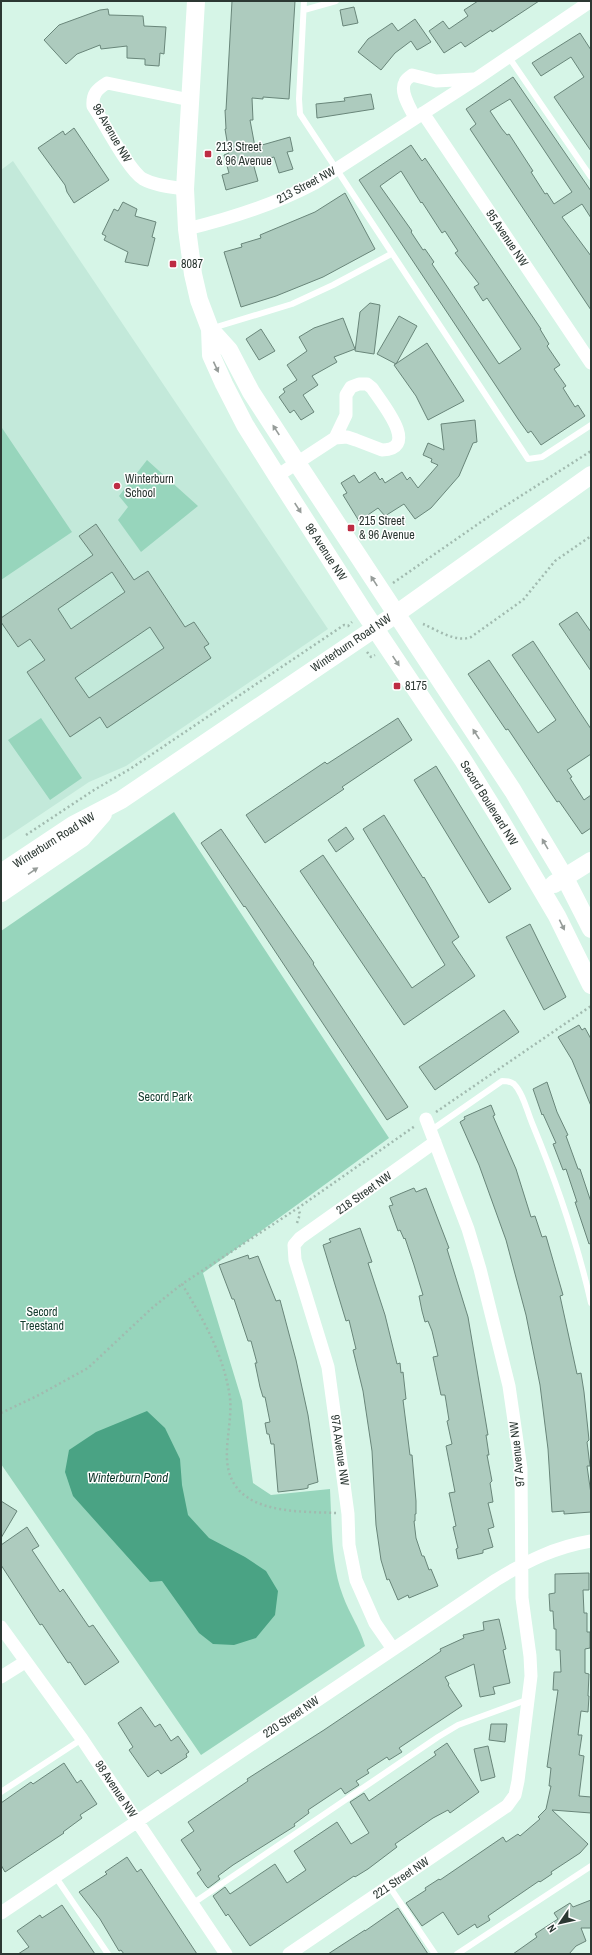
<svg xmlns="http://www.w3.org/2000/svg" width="592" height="1955" viewBox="0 0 592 1955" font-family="'Archivo Narrow',sans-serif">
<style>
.built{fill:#c3e9da}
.green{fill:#97d5bc}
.water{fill:#4aa384}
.building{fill:#adcbbe;stroke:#69867a;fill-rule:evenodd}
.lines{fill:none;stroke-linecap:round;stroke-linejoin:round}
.path{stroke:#a1baaf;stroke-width:2.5;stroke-dasharray:2 3;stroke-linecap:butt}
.lane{stroke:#fff;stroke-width:6}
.street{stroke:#fff;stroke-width:13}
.secondary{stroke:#fff;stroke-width:18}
.oneway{fill:#969c99}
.poi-dot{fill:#bd2c43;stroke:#fff;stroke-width:1.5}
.labels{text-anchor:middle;stroke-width:3;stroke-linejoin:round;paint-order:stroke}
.street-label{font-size:12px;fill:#2c3833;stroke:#fff}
.poi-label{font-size:12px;fill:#2c3833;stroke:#fff;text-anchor:start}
.park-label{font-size:12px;fill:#153d2f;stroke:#fff}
.water-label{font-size:13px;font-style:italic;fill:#0c3528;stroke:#fff}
</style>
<rect width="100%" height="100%" fill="#d6f5e7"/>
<path class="built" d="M13,161L328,629L126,766L89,782L1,841V170Z"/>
<path class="green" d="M2,428L72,532L1,580V429Z
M147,460L198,506L141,552L118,520L128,507L119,496Z
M41,718L82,778L50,800L8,740Z
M174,812L389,1138L203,1273L242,1401L253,1483L271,1495L330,1489C332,1524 330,1562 343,1596C349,1613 360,1628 365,1646L201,1755L1,1464V931Z"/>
<path class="water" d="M147,1411L165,1428L180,1459L182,1485L188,1515L209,1538L245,1557L266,1571L278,1591L275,1615L256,1638L234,1645L213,1644L199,1633L162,1581L150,1582L73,1496L65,1472L69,1450L96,1432Z"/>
<path class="building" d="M232,1H295L289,99L263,97V99L252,98L253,120H250L255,147L290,137L293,151L287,152L293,169L279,173L274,157L253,163L258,181L226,190L222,175L229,173L224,155L229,153L225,129H226L225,110H226Z
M478,1H539L492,32L491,30L465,47L461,42L444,53L429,31L443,21L449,29L468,16L464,10Z
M354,7L358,23L343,26L340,10Z
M108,9L109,15L143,16L144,26L166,27L164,54L160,53L159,66L145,65V59L127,58V46L101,49L100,45L77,54L66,64L44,40L59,25L100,10Z
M415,19L431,42L421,48L417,50L411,41L395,53L381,70L358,52L368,39L392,23L398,31Z
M580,33L591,50V151L554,97L584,77L571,57L541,76L532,63Z
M513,77L591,191V218L582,204L562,217L591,256V310L470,129L476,124L466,109ZM510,99L572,192L554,204L547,193L545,194L531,172L533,171L509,134L507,135L502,129L490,111Z
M371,94L374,109L317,118L316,104L345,101L344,98Z
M74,128L109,180L74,203L67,192L65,185L38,148L63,131L65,135Z
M411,145L422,161L425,158L541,329H540L549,344L547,346L560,365L554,369L566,386L563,388L575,407L578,405L585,416L541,445L531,431L528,433L518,419L359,180ZM401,171L421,203L422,202L442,233L445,231L458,251L455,253L479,284L474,287L483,301L487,298L521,349L499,364L432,264L434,262L425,249L423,250L411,232L412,231L380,186Z
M345,193L375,249L323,277L276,296L241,307L224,252L242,247L241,244L261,238L260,235L315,212Z
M123,202L137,209L135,216L156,222L152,237L155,238L148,266L125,262L128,252L104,240L106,236L102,234L114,209L118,211Z
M370,303L380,305L374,354L355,351L360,312Z
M399,316L417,326L396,364L377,354Z
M343,318L355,349L334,357L337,362L312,376L318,385L303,395L314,412L301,420L294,410L290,413L279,397L285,392L283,389L297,380L287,365L307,351L299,337L314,328Z
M261,329L275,351L259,360L246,339Z
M427,343L464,401L428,420L416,396L394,365Z
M475,420L477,442L473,443L459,476L431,508L415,519L404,504L385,516L378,508L359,521L343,495L347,493L341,483L354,475L359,483L375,472L380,480L382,478L385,483L402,472L407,480L410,477L418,488L438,465L431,462L432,459L423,455L428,443L444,450L441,424Z
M96,524L134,580L148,571L185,627L194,622L209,644L204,647L211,658L107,728L100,717L70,737L27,672L45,660L30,639L18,647L1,622V618L93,555L79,536ZM112,572L125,592L71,629L58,609ZM150,627L164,648L89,698L75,678Z
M577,612L591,632V671L559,624Z
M533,641L591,729V754L567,770L572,777L570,778L584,800L591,795V828L582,834L559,801L557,802L508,729L506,730L468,674L489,660L538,733L556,720L512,655Z
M398,718L412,740L342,787L344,789L265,843L246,815L325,762L327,764Z
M436,766L511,889L489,903L414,780Z
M384,815L423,878L424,877L459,937L452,942L475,976L404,1025L300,871L323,855L412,988L445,965L363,829Z
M346,827L354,839L336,852L328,840Z
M221,829L314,963L313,964L408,1107L387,1120L245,906L244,907L201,843Z
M530,924L566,997L544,1010L506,937Z
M504,1010L519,1032L435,1090L419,1067Z
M579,1025L582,1030L585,1028L591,1039V1106L572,1060L558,1037Z
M547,1082L557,1112L568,1135L566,1136L578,1169H580L591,1202V1243L589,1244L575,1202H577L566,1169L563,1170L553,1144L556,1143L543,1114L542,1115L533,1089Z
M491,1105L495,1115L493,1116L496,1123L516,1169L531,1217L535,1216L542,1237L546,1236L561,1288L563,1295L560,1296L572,1351L577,1374L581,1373L584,1392L589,1440L587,1442L590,1466H587L591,1494V1512L564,1514V1511L552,1512L548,1449L540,1385L526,1315L506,1240L479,1165L460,1122L465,1119L464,1117Z
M414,1188L416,1192L426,1188L449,1248L447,1249L468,1317L488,1435H486L489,1455H487L492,1481L490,1483L493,1502L488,1503L494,1527L488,1529L493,1547L483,1550V1553L458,1559L456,1549L458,1548L453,1527L456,1526L449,1493L455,1492L446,1446L452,1444L447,1421L449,1420L445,1395H441L433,1357L438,1356L432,1331L428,1321L425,1322L422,1311L419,1296L423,1295L414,1265L405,1238L404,1239L400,1230L398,1231L389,1206L393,1205L390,1198Z
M360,1228L372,1262L368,1263L385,1315L397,1364L400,1363L401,1373L403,1372L406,1399L403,1400L410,1455H412L416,1501V1514H415V1521H414L416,1538L422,1556H424L429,1570L431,1569L438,1586L409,1598L408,1595L398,1600L389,1579L387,1580L381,1560L376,1525L372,1451L363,1391L353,1350L356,1349L349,1320L346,1321L323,1245L331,1242L329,1239Z
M248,1255L249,1259L258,1256L276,1301L280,1300L296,1360L308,1415L318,1482L308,1485V1488L304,1489L278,1492L274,1444H271L269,1434H267L265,1423L270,1422L265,1397H263L260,1387L255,1363H257L251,1341H248L234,1299H232L219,1265Z
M1,1501L17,1511L1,1538Z
M27,1527L39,1546L32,1550L60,1592L63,1589L89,1627L93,1625L119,1662L85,1685L70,1662L68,1663L42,1624L40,1625L1,1565V1545Z
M589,1573V1590H583L584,1613H587V1632H590V1648L585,1649V1673L589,1674L588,1696H589L588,1712L581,1711L578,1735H582L579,1755L584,1756L579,1796L591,1797V1813L552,1810L588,1844L580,1853L551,1872L552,1874L540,1882L539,1881L488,1916L490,1920L477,1928L475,1924L458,1935L443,1912L422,1926L406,1903L426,1890L425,1888L439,1879L440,1880L503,1837L506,1842L518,1834L520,1836L540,1819L538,1817L546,1809L551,1786H549L551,1768L547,1767L558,1690H553L554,1672H561L560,1650H556V1629H554L553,1611H550L549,1594L555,1593V1574Z
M499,1619L506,1649L503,1650L510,1683L493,1687L495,1694L480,1697L474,1664L445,1677L449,1684L448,1685L462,1706L399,1748L402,1752L389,1760L387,1757L367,1770L369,1773L356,1781L359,1785L345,1794L341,1788L308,1810L309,1813L294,1824L295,1826L233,1865L218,1876L220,1879L208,1888L206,1886L197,1873L201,1870L181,1840L194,1831L188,1822L248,1781L247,1779L324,1730L441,1651L440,1649L464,1638L463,1635L484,1630L483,1622Z
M141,1707L155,1727L160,1724L171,1741L178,1736L189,1752L186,1754L187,1757L161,1774L158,1770L148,1777L129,1750L133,1747L118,1723Z
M491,1724H507L505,1742L489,1740Z
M447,1743L479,1792L450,1813L448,1810L433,1818L395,1844L397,1847L368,1869L355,1877L354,1876L250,1946L228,1914L226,1916L213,1896L225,1887L230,1894L275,1864L287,1883L306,1870L294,1851L337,1822L351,1844L369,1833L350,1802L364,1793L369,1801L436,1755L434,1752Z
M488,1746L495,1777L481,1781L474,1749Z
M64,1763L77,1783L81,1780L97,1804L80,1815L82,1818L63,1832L64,1833L5,1872L1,1865V1803L31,1782L33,1784Z
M127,1857L137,1872L141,1869L197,1954H124L121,1950L119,1951L100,1919L79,1892L107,1874L105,1872Z
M591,1900V1928H581L586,1941L576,1946L569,1954H513L537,1937L535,1934L558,1919L554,1913L570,1903L573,1907Z
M62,1905L95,1954H18L29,1947L17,1931L40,1915L42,1918Z
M398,1908L428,1954H328L365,1930V1931Z"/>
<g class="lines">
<path class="path" d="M393,583L491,515L591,451
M423,624C437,630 456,643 471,637L523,600L555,561L591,536
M367,652L371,657L375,655
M26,835L94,790L130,769L344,625L348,626L352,622
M436,1112L591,1006
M297,1223L300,1214L298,1208
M1,1413L37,1396L88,1368L152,1308L182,1284
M336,1513C295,1511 230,1515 227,1459C226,1439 232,1418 230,1398C224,1355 204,1321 182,1284L298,1208L415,1126"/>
<path class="lane" d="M304,1L299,99L300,114L528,459L542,457L591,425
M304,10L336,1
M508,56L591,177
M213,328L292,304L333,285L391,254
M430,1131L502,1081C507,1081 510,1081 514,1084C523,1093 527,1111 532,1123C556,1181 577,1241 591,1303
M1,1792L82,1739
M55,1876L108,1954
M389,1886L435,1954
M192,1904L438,1737L458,1725L529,1699
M457,1954L591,1866"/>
<path class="street" d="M423,113L591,363
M415,118C411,109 399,92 405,82C406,79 410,77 412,75L436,81L474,79
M185,189C172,187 156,186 143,179C128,170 104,122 93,106C92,94 97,89 107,83L190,100
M187,229C232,218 274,205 315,183L476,79L591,1
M277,476L335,438L346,415V395L351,387L359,384H367L372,388C381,402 421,449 382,450L356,440L347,437L335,438
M1,1627L82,1739L226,1954
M393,1649L375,1623L356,1580L349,1545L348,1514L328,1367L295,1260L294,1245L300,1238L435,1142
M1,1677L25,1662
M1,1913L496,1580C527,1561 555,1547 591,1541
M289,1954L507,1806L515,1795L518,1781L531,1676L530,1656L522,1598L521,1469L509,1386L480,1269L468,1229L426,1119"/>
<path class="secondary" d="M196,1L185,189L187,229L193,274L199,300L210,329L211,355L224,384L245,425L277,476L364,612L463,760L501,821L557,916L591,985
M210,329L229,350L251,392L297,463L513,791L565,878L591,929
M1,873L73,825L121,800L396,614L591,475
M554,884L591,861
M1,893L82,838L103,814"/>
</g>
<defs><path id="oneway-solid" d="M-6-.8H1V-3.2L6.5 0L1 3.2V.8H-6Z"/></defs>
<g class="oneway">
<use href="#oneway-solid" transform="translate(216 367) rotate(65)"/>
<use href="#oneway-solid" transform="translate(276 430) rotate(-123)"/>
<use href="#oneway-solid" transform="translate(298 508) rotate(57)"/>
<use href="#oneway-solid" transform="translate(374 581) rotate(-123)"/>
<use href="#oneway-solid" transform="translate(396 661) rotate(56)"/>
<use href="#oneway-solid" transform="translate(476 734) rotate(-123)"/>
<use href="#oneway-solid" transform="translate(545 844) rotate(-120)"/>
<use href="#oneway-solid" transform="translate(33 871) rotate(-34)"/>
<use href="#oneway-solid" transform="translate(562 925) rotate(64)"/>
</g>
<g class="poi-dot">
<rect x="204" y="150" width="8" height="8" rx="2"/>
<rect x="169" y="260" width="8" height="8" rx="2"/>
<circle cx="117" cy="486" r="4"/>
<rect x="347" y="524" width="8" height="8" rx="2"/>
<rect x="393" y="682" width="8" height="8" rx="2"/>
</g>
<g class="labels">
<g class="street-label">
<text transform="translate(112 133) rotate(60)" y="4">96 Avenue NW</text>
<text transform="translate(306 185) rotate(-28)" y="4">213 Street NW</text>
<text transform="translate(507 238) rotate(56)" y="4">95 Avenue NW</text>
<text transform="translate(326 552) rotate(57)" y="4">96 Avenue NW</text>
<text transform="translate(351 643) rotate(-34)" y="4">Winterburn Road NW</text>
<text transform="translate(489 803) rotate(58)" y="4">Secord Boulevard NW</text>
<text transform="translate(54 840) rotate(-32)" y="4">Winterburn Road NW</text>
<text transform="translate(364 1193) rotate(-35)" y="4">218 Street NW</text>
<text transform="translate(340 1450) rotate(82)" y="4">97A Avenue NW</text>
<text transform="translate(517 1454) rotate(-96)" y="4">97 Avenue NW</text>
<text transform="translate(291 1717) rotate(-34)" y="4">220 Street NW</text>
<text transform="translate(116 1789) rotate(56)" y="4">98 Avenue NW</text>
<text transform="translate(401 1878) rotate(-34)" y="4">221 Street NW</text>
</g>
<g class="poi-label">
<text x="216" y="151">213 Street<tspan x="216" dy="14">&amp; 96 Avenue</tspan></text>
<text x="181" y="268">8087</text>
<text x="125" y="483">Winterburn<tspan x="125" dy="14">School</tspan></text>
<text x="359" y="525">215 Street<tspan x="359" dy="14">&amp; 96 Avenue</tspan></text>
<text x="405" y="690">8175</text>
</g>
<g class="park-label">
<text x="165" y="1101">Secord Park</text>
<text x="42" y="1316">Secord<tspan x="42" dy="14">Treestand</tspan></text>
</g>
<g class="water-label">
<text x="128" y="1482">Winterburn Pond</text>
</g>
</g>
<rect width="592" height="1955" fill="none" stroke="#2c3833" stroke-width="4"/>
<g transform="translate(560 1923) rotate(236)" stroke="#ffffff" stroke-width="3" paint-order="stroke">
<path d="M0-3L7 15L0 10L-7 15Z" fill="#2c3833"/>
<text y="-6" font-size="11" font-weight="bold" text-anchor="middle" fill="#2c3833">N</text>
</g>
</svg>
